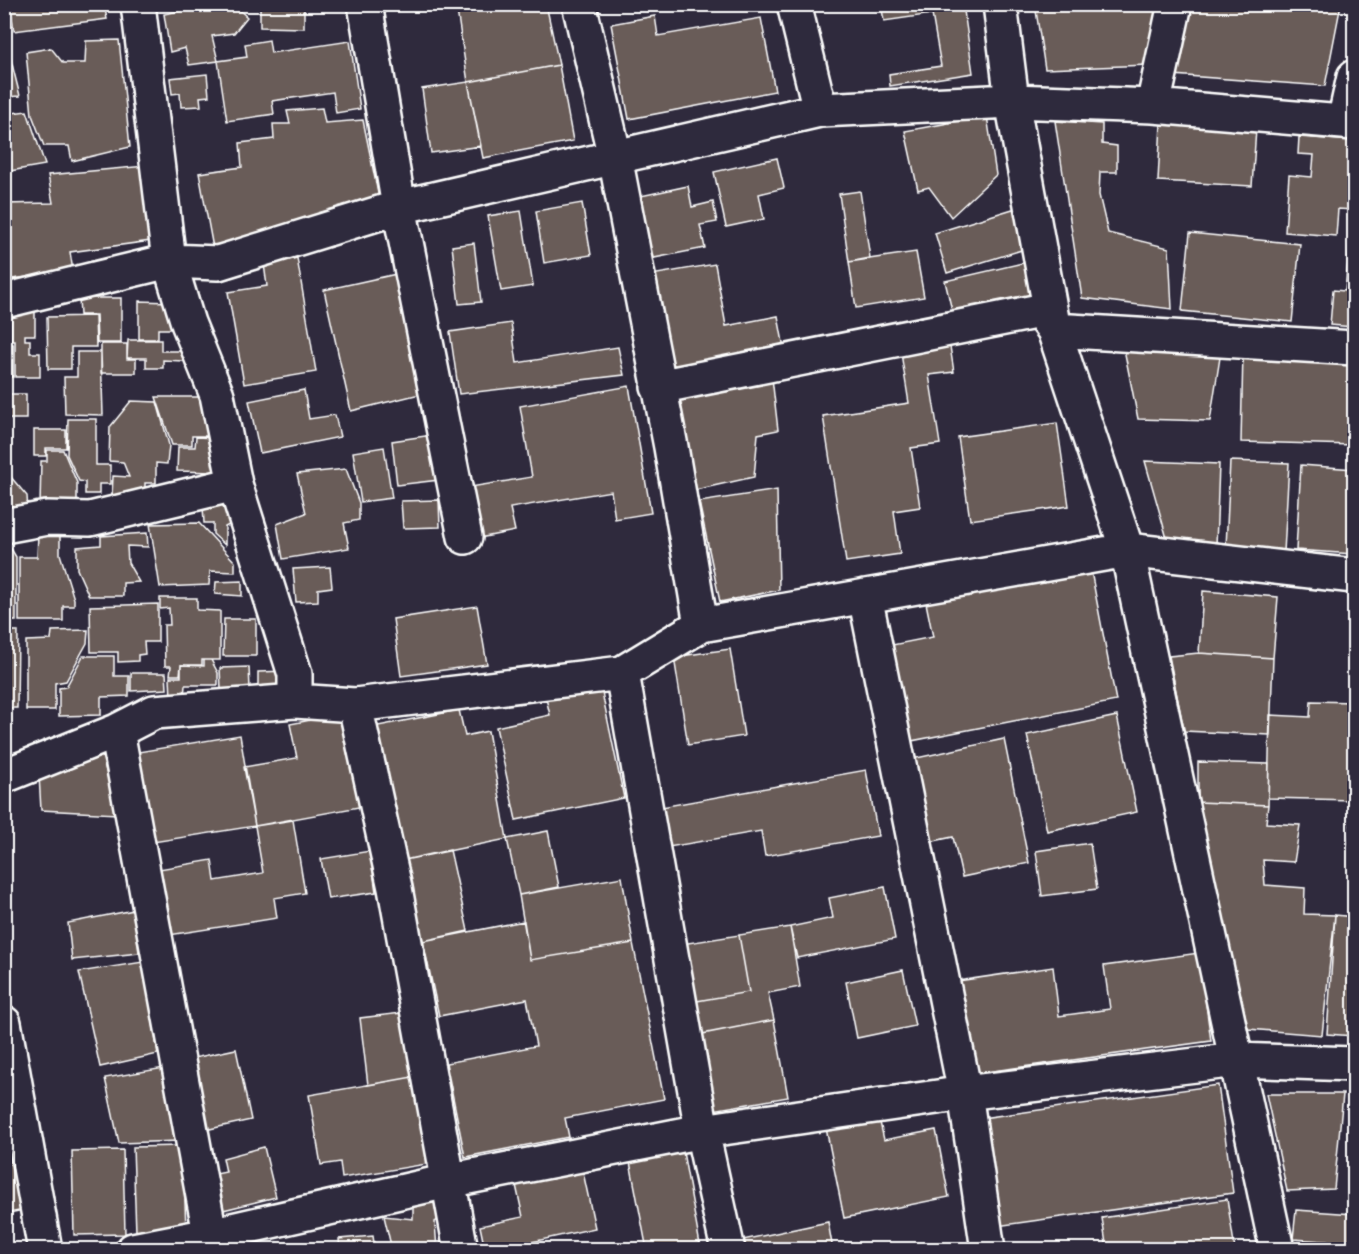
<svg xmlns="http://www.w3.org/2000/svg" width="1359" height="1254" viewBox="0 0 1359 1254" font-family="'Patrick Hand',sans-serif">
<style>
.building{fill:#695b58;stroke:#fff;stroke-width:1.5}
.lines{fill:none;stroke-linecap:round;stroke-linejoin:round}
.minor-casing{stroke:#fff;stroke-width:38}
.minor{stroke:#2f2a3d;stroke-width:33}
</style>
<rect width="100%" height="100%" fill="#2f2a3d"/>
<filter id="ink" filterUnits="userSpaceOnUse"><feTurbulence type="fractalNoise" baseFrequency=".0167" numOctaves="2"/><feDisplacementMap in="SourceGraphic" scale="12" xChannelSelector="R" yChannelSelector="G"/><feConvolveMatrix kernelMatrix="1 2 1 2 8 2 1 2 1" color-interpolation-filters="sRGB"/></filter>
<g filter="url(#ink)">
<path class="building" d="M10,4H104L107,19L14,31Z
M214,4H233L247,17L234,33L212,36L218,61L189,65L185,48L170,52L164,14Z
M260,4H304V28L260,27Z
M456,4H546L559,65L468,82Z
M881,4H963L973,73L890,86L889,74L941,66L932,14L884,21Z
M1035,4H1158L1148,65L1045,69Z
M1189,4H1341L1325,86L1173,75Z
M655,16L658,36L761,18L775,91L629,119L611,24Z
M4,40H6L20,96L4,97Z
M119,40L130,147L72,161L69,146H44L32,115L26,52L51,48L63,63H85L86,41Z
M269,40L271,53L350,41L360,109L336,113L333,92L272,101L274,114L227,121L218,61L247,57L245,44Z
M559,65L573,141L483,158L468,82Z
M207,74L209,96L200,97L201,106L181,107L180,93L172,94L170,78Z
M468,82L481,146L431,153L422,89Z
M322,108L325,123L363,120L379,198L262,232L213,248L199,173L242,167L240,143L274,139L273,124H290L287,111Z
M27,111L45,165L4,172V114Z
M987,116L996,175L951,217L929,187L918,190L905,131Z
M1055,121L1102,124V144L1117,146V172H1100L1099,195L1108,233L1169,248L1172,309L1082,298Z
M1161,123L1256,129L1252,186L1158,181Z
M1299,137L1354,141V210L1338,209L1336,236L1285,232L1289,175L1312,177L1314,155L1298,154Z
M777,158L784,188L759,194L764,219L726,227L714,172Z
M146,166L158,240L70,252L73,271L4,280V204L53,203L48,175Z
M688,186L692,207L713,202L717,222L700,225L705,248L649,259L636,197Z
M860,191L870,258L849,262L839,194Z
M582,203L591,255L544,263L536,211Z
M1016,208L1028,248L947,273L935,233Z
M521,211L533,286L501,291L488,216Z
M1351,230H1354V327L1330,325L1333,290L1345,291Z
M1190,233L1300,244L1292,322L1182,311Z
M474,243L481,302L459,304L452,246Z
M916,252L924,297L856,308L849,262Z
M297,258L316,372L244,384L228,292L267,286L264,264Z
M1027,262L1035,296L953,315L945,281Z
M715,264L726,326L778,316L784,348L667,369L651,275Z
M401,273L428,392L351,411L324,290Z
M79,298H121V343H97L96,315H80Z
M139,301L169,302L175,329H158V339H139Z
M11,311H35V335H25V340H30V353H40V377H15V341H11Z
M95,316L96,347H71V369H48L47,317Z
M511,323L517,363L618,347L624,375L459,394L450,332Z
M4,334H7V344H13V377H4Z
M128,340H161V351H183V361L163,360V368H146V358H127Z
M949,340L954,372L929,375L940,444L911,448L920,507L894,511L900,554L846,562L823,416L909,403L900,347Z
M101,344H127V359H136V373H101Z
M1124,349L1221,351L1210,421L1138,419Z
M77,352H101L103,415L65,414L64,377H77Z
M1243,352L1354,355V445L1241,442Z
M772,378L778,430L758,434L754,477L695,490L669,398Z
M629,386L651,513L615,519L611,491L510,508L515,531L479,538L470,487L532,477L520,406Z
M304,390L309,419L335,415L340,437L260,453L249,401Z
M4,394H26V419H4Z
M156,397H212V436H192V445H172Z
M131,401L157,402L169,445L167,464L156,463V483H145V497L112,496L113,476L129,477L123,462L109,461L110,427Z
M68,419H96V465H110V484H99V494H85V482L79,481L67,455Z
M1057,423L1069,506L970,520L958,437Z
M34,430H66V448H46V456H34Z
M432,435L439,480L397,485L392,441Z
M196,437L216,438L215,472L177,471L178,447H195Z
M384,447L392,498L361,502L353,452Z
M47,450H63L77,483V507L40,506L41,461H47Z
M1145,461L1219,464L1216,546L1168,542Z
M1230,461L1289,463L1284,552L1226,548Z
M1301,465L1354,469V554L1296,550Z
M4,469L27,496L28,511L4,515Z
M346,469L359,503V520L344,523L349,548L283,559L277,524L306,513L297,474Z
M777,490L779,590L720,602L699,502Z
M439,500L440,527L403,528L401,501Z
M229,504V525L225,527V545L213,534V523H204L203,506Z
M199,523L235,562V572L210,571L209,585L160,587L150,524Z
M60,524V554L74,599V606H63V621H19V557H37L38,535H49V525Z
M147,533L148,547L127,546L128,563L139,582L123,583V596H89L77,569V547L101,545V536Z
M4,537L16,557V621H4Z
M1090,566L1116,701L901,743L882,647L933,637L925,598Z
M330,567L332,587L318,589V601L296,602L293,569Z
M242,581V596L215,594L216,582Z
M1203,591L1278,597L1273,658L1199,653Z
M160,598H197V610L220,611V660H202V665H181L180,675H170L171,666H165L164,625H170L169,608L160,609Z
M158,604V642H144L145,654L138,655V661L118,662V652H91L90,606Z
M477,606L487,664L401,676L393,619Z
M224,619H256V656H223Z
M88,630L87,643L66,681L55,683V710H26V641L51,640L52,631Z
M4,631H18L17,708H4Z
M730,649L744,736L688,745L674,657Z
M1199,653L1273,658L1270,735L1184,731L1169,656Z
M83,656H114V676H129V696L101,697V715L59,716V688L66,687Z
M204,660H211L218,673V685H185L184,697L171,698L170,677H181V665L204,666Z
M249,667L250,689H221L220,668Z
M288,671L289,689L258,688V672Z
M131,673H166L167,689L131,691Z
M600,683L624,798L516,820L496,727L550,715L545,694Z
M1311,701L1354,702L1353,800L1268,798L1270,715L1310,717Z
M459,710L465,736L488,731L507,839L404,860L373,727Z
M342,714L359,807L255,826L244,767L297,758L290,724Z
M1117,716L1137,812L1047,831L1027,735Z
M240,735L255,826L147,843L132,753Z
M1004,739L1029,863L962,877L953,837L929,842L912,759Z
M101,752L117,814L41,810L39,775Z
M1198,762L1269,764L1268,805L1198,802Z
M866,770L878,836L765,856L761,831L663,848L656,808Z
M1354,778V845L1350,844Z
M1198,802L1268,805L1266,823L1300,825L1294,862L1263,860L1265,885L1305,888L1304,914L1335,915L1322,1035L1248,1029Z
M293,820L305,893L274,898L277,918L163,936L153,870L212,860L215,881L263,873L255,826Z
M548,831L559,887L519,895L507,839Z
M1090,843L1097,889L1042,896L1036,851Z
M450,850L468,931L423,941L404,860Z
M370,851L376,892L328,899L321,859Z
M622,877L633,943L530,960L519,895Z
M885,887L895,939L797,958L790,927L833,918L829,898Z
M134,910L139,953L72,960L68,923Z
M1335,915L1354,917V1036L1327,1034Z
M524,921L530,960L633,943L664,1099L565,1118L569,1137L465,1157L446,1063L536,1046L527,999L439,1016L423,941Z
M790,927L800,987L768,993L774,1020L697,1035L691,1002L749,992L739,935Z
M739,935L749,992L691,1002L681,944Z
M1199,953L1211,1041L971,1074L958,981L1053,967L1059,1016L1110,1009L1104,966Z
M143,962L158,1054L100,1067L79,972Z
M903,970L915,1026L857,1038L846,982Z
M410,1012L424,1075L368,1085L360,1018Z
M774,1020L788,1097L713,1110L697,1035Z
M236,1049L251,1120L205,1130L189,1059Z
M164,1068L179,1141L119,1143L105,1078Z
M424,1075L439,1162L342,1178L340,1162L321,1165L309,1095Z
M1218,1085L1233,1193L997,1226L982,1118Z
M1266,1094H1343L1334,1189L1287,1191Z
M879,1118L884,1140L936,1130L949,1197L844,1218L826,1128Z
M11,1134L24,1210L4,1214V1135Z
M183,1146L186,1231L136,1232L133,1147Z
M264,1147L276,1197L215,1212L206,1176L226,1172L223,1158Z
M123,1150L125,1234L74,1235L72,1151Z
M683,1152L701,1250H647L630,1162Z
M583,1172L595,1228L527,1243L528,1250H485L480,1226L523,1217L516,1185Z
M1227,1199L1235,1250H1107L1102,1218Z
M442,1201L447,1214L435,1222L437,1250H392L384,1216L413,1219V1202Z
M1296,1210L1354,1214V1243L1293,1239Z
M828,1222L833,1250H740L738,1241Z
M373,1236L375,1250H340L339,1239Z"/>
<g class="lines">
<defs>
<path id="minor" d="M138,4L169,261L188,323L217,395L235,484L295,674V701
M365,4L399,207L465,537
M579,4L615,157L671,447L701,625
M794,4L820,110
M1000,4L1012,101L1054,330L1127,550L1277,1250
M1153,106L1175,4
M1344,122L1354,77
M4,301L169,261L218,263L399,207L820,110L1012,101L1153,106L1354,123
M658,387L1040,311L1054,330L1354,348
M4,526L47,518L90,519L235,484
M865,596L965,1093L988,1250
M622,673L702,1131L728,1250
M355,705L395,888L461,1250
M117,731L213,1250
M4,776L117,731L154,712L295,701L355,705L622,673L701,625L1127,550L1354,576
M4,1023L45,1250
M133,1250L210,1235L448,1181L702,1131L965,1093L1237,1060L1354,1064"/>
</defs>
<use href="#minor" class="minor-casing"/>
<use href="#minor" class="minor"/>
</g>
</g>
<rect width="1359" height="1254" fill="none" stroke="#2f2a3d" stroke-width="24"/>
<rect x="12" y="12" width="1335" height="1230" fill="none" stroke="#fff" stroke-width="2" filter="url(#ink)"/>
</svg>
